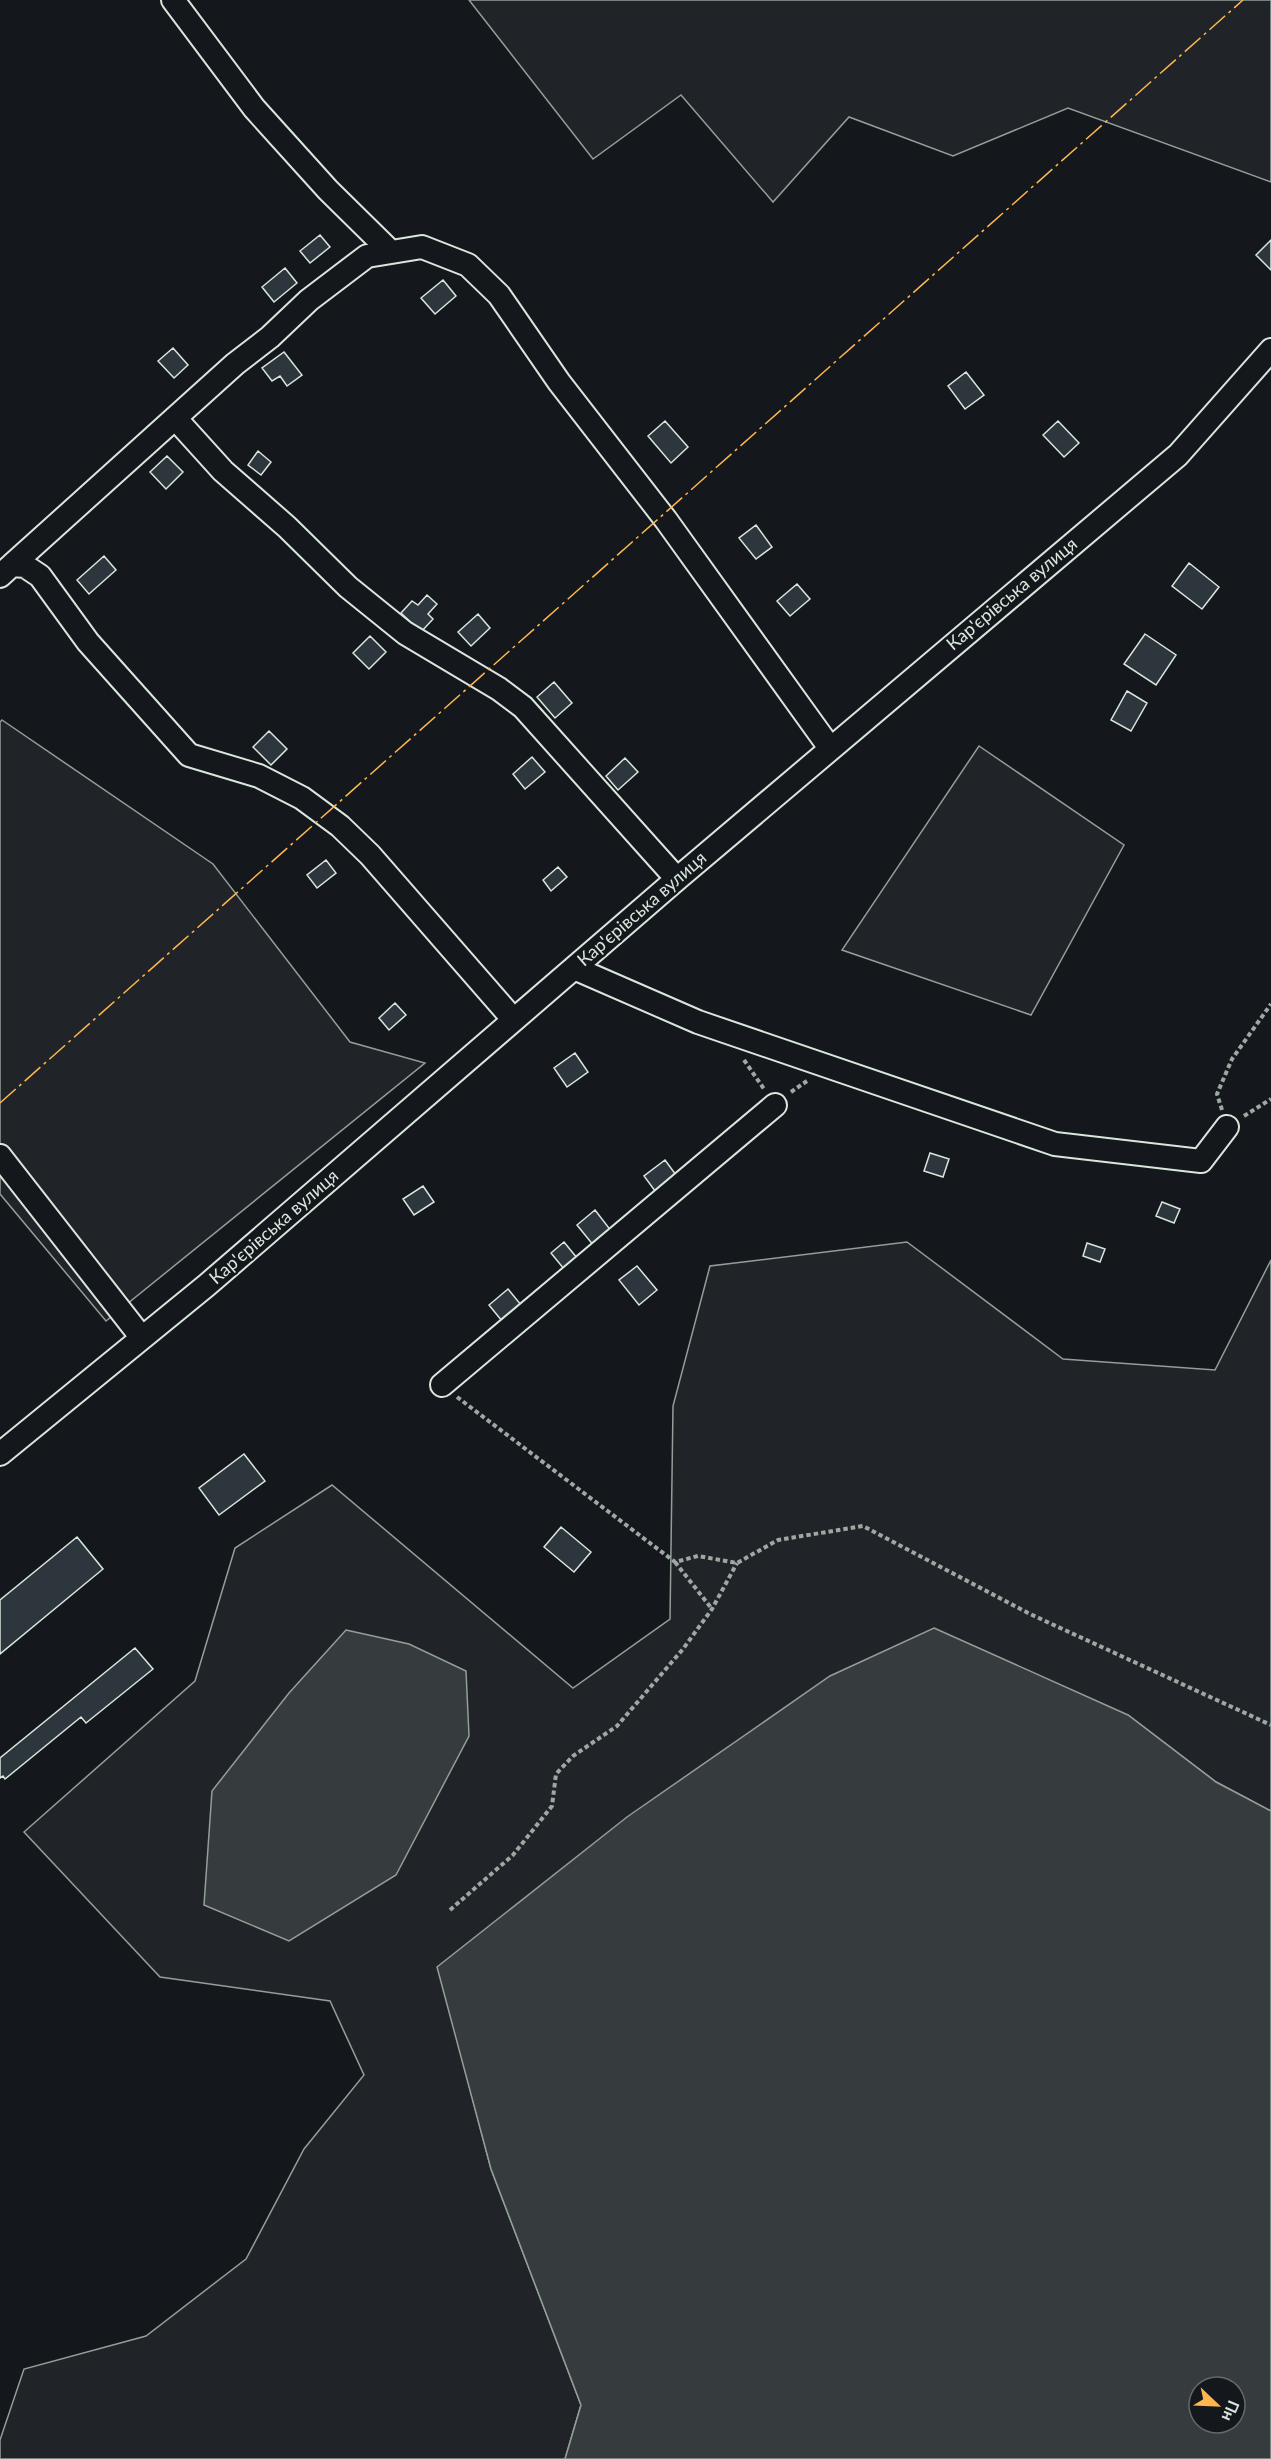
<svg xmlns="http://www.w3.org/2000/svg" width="1271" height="2459" viewBox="0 0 1271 2459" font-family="Lato,sans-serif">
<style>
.green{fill:#202428;stroke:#939e99;stroke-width:1.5}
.water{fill:#363b3e;stroke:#939e99;stroke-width:1.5;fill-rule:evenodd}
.building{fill:#2c363c;stroke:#d8e6dc;stroke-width:1.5}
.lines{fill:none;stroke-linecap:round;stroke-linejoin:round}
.minor-casing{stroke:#d8e6dc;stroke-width:26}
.path{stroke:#9da8a2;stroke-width:4;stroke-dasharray:4.5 3;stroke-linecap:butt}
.minor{stroke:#14181c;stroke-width:22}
.power{stroke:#ffb74d;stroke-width:1.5;stroke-dasharray:21 4.5 3 4.5;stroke-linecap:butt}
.labels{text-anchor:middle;stroke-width:4.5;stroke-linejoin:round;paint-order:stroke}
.street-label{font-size:18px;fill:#d8e6dc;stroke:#14181c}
</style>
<rect width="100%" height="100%" fill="#14181c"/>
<path class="green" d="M469,0H1271V182L1068,108L953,156L849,117L773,202L681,95L593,159Z
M2,720L213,864L350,1042L425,1063L106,1321L0,1194V722Z
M979,746L1124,845L1031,1015L842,950Z
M907,1242L1063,1359L1215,1370L1271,1260V1811L1216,1782L1128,1715L438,1967L491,2169L581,2405L565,2459H0V2440L24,2369L146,2336L246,2259L304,2149L364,2075L330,2001L160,1977L24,1832L195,1681L235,1548L332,1485L573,1688L670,1619L673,1406L710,1266Z"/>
<path class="water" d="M934,1628L1128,1715L1216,1782L1271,1811V2459H565L581,2405L491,2169L437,1967L627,1817L830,1676ZM1199,2387H1235V2423H1199Z
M346,1630L409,1644L466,1671L469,1736L396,1875L289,1941L204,1905L212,1791L289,1693Z"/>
<path class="building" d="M320,235L330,247L310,263L300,251Z
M1271,240V270L1256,255Z
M285,268L297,283L274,302L262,287Z
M443,280L456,296L435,314L421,298Z
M173,348L188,365L174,378L158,361Z
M284,352L302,375L287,386L280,376L272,381L262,368Z
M966,372L984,395L965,409L948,386Z
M665,421L688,447L671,463L648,436Z
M1058,421L1079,443L1064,457L1043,435Z
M258,451L271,462L261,475L248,465Z
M167,456L183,472L166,489L150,472Z
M756,525L772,547L756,559L739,538Z
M104,556L116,570L89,594L77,580Z
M1189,563L1219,587L1202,609L1172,586Z
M797,584L810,599L790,616L777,601Z
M427,595L437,604L428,614L433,619L421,632L401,613L412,601L418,605Z
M478,614L490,628L471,646L458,632Z
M1145,634L1176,655L1156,685L1124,664Z
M370,636L386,652L369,669L353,653Z
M554,682L572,703L555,718L537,697Z
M1127,691L1147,703L1131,731L1111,720Z
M269,731L287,749L271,765L253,747Z
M532,757L545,772L525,789L513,774Z
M625,758L638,772L618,790L606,776Z
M326,860L336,873L317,888L307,875Z
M558,867L567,877L551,891L543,880Z
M395,1003L406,1015L389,1030L379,1018Z
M575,1053L588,1072L567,1087L554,1068Z
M930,1153L949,1159L943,1177L924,1171Z
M665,1160L679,1179L658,1195L644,1176Z
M423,1186L434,1202L414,1215L403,1199Z
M1162,1202L1180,1209L1174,1223L1156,1216Z
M595,1210L612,1232L594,1246L577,1225Z
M564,1242L577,1258L564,1269L551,1253Z
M1087,1243L1105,1249L1100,1262L1083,1256Z
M637,1266L657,1290L639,1305L619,1280Z
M508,1289L522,1306L502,1321L489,1305Z
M244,1454L265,1481L219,1515L199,1488Z
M561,1527L591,1552L574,1572L544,1547Z
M77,1537L103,1569L0,1654V1600Z
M135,1648L153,1669L86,1723L81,1717L5,1779L3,1776L0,1778V1758Z"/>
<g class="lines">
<defs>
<path id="minor" d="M173,0L254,108L328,190L391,252
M175,418L223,471L287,527L348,587L405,633L499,689L523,707L677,879
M12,565L235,364L270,337L309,300L367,256L422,247L468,265L499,295L559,382L666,520L830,748
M0,576L12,565L25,566L40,576L88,642L189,755L259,776L302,798L340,826L370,855L513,1019
M574,968L698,1022L1055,1144L1201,1161L1227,1127
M0,1156L142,1338
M442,1385L775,1105
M0,1454L207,1285L677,879L1178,455L1271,350"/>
</defs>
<use href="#minor" class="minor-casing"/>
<path class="path" d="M744,1060L764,1089
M791,1092L807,1081
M1222,1110L1217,1094L1232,1059L1271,1004
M1244,1116L1271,1099
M457,1397L675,1562L698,1556L737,1563L778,1540L863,1526L1030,1614L1271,1725
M675,1562L712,1609
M450,1910L513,1855L552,1806L556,1774L573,1756L617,1726L683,1649L712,1609L737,1563"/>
<use href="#minor" class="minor"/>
<path class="power" d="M0,1103L1243,0"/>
</g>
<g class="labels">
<g class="street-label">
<text transform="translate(1012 594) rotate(-40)" y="6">Кар'єрівська вулиця</text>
<text transform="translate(642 909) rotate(-41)" y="6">Кар'єрівська вулиця</text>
<text transform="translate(274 1227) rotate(-41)" y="6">Кар'єрівська вулиця</text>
</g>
</g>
<g transform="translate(1217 2405) rotate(113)"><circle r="28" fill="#14181c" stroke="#626a69" stroke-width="1.5"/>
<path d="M0-4.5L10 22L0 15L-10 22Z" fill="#ffb74d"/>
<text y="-9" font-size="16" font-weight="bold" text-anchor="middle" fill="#d8e6dc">Пн</text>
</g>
</svg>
